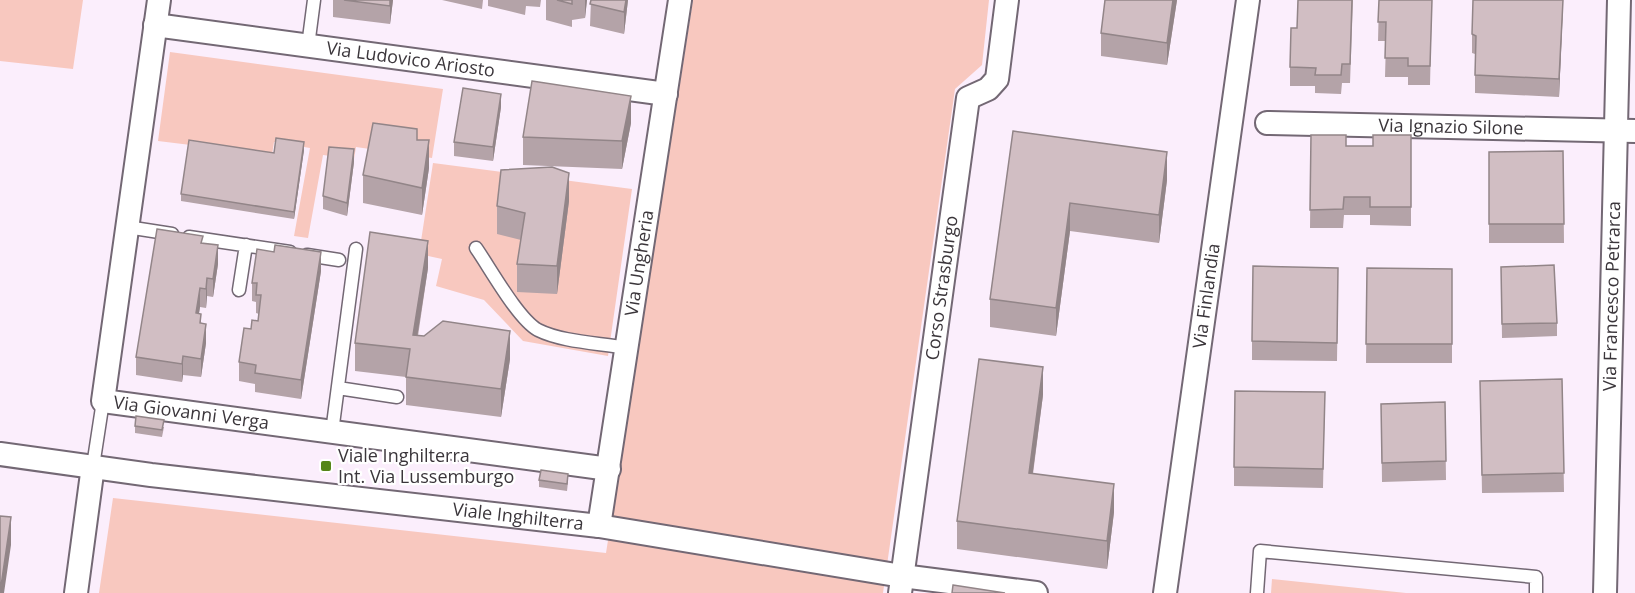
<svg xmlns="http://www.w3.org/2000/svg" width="1635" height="593" viewBox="0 0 1635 593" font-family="'Open Sans',sans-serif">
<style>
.green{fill:#f8c8bf}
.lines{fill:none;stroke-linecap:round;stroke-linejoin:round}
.lane-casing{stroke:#736874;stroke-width:15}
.street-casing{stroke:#736874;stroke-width:26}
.lane{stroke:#fff;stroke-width:12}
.street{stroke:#fff;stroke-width:22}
.wall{fill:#b4a3a8}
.shaded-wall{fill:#928588}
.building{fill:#d1bec3;stroke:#928588;stroke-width:1.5}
.poi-dot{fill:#558619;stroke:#fff;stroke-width:2}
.labels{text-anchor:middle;stroke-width:4.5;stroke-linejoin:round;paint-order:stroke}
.street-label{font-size:18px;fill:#3b363b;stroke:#fff}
.poi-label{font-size:18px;fill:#3b363b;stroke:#fff;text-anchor:start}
</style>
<rect width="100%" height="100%" fill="#fbeefc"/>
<path class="green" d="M0,0H83L73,69L0,61Z
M693,0H989L982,65L955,89L883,593H99L113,498L606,553Z
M170,52L443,89L432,158L356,147L354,159L323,155L308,238L294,236L310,148L274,142L272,155L158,141Z
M433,163L632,189L608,356L523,341L484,300L436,286L442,259L419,254Z
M1272,579L1406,593H1271Z"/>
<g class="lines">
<defs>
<path id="lane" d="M308,46L314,0
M127,227L172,234
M189,237L290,252
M476,248C490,268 518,319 538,330C562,342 599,343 626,348
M307,255L339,260
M239,290L246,245
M338,388L397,397
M332,432L356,249
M93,466L103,401
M1257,593L1260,551L1536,577V593"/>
<g id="street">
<path id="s1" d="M159,0L103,401L609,469"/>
<path id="s2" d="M155,25L666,94"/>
<path id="s3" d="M1267,123L1635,131"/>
<path id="s4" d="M0,454L151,475L599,526L902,576L1036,593"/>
<path id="s5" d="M599,526L680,0"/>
<path d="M76,593L93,466"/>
<path id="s6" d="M900,593L968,98L988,89L997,79L1007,0"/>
<path id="s7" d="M1165,593L1248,0"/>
<path id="s8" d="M1605,593L1619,0"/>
</g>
</defs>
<use href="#lane" class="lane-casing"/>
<use href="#street" class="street-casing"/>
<use href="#lane" class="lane"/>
<use href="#street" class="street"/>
</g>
<path class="wall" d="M333,0H393L390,24L333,17Z
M442,0H483L482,9Z
M488,0H541L540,7L526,6L525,15L488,6Z
M546,0H587L585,18L572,20V27L546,20Z
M591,0H628L624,34L590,26Z
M1105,0H1177L1167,65L1101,56V33Z
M1298,0H1353L1350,83H1342L1341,94L1315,93V86H1290V67L1297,28Z
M1379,0H1432L1430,85H1408V77H1385L1386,41H1378Z
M1563,0L1559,97L1475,93V54L1472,53V34Z
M501,107L493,161L454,156V142Z
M631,123L622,169L523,165V137Z
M1013,131L1167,180L1159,243L1070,231L1056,336L990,327V299Z
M1311,135L1346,146H1373L1411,135V226L1370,225V215H1344L1343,228H1310Z
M417,140L429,168L422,215L363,203V175Z
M304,150L294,219L181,201V194L274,153Z
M1563,151L1564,243H1489V152Z
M354,162L347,216L323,209V196Z
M569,201L557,294L517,292V264L521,240L497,234V206Z
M203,243L218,264L213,297L207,296L206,308L200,307L199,313L206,343L201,377L183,375L182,382L136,375V357Z
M1501,267L1557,323V336L1502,338Z
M428,268L418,336L510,359L501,417L406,405V377L355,371V343Z
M1367,268L1452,269V363H1366Z
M321,271L301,399L255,392V384L239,381V362L251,329L258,321L259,314L256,313V302L252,301V283Z
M1338,287L1337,361L1252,360V341Z
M1562,379L1564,492L1482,493L1480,381Z
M1325,392L1323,488L1234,486V467Z
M1043,395L1033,474L1114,512L1107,569L957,549V521Z
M1445,402L1446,480L1382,482L1381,404Z
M135,426L164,427L162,437L135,433Z
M539,480L568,482L567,491L539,487Z"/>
<path class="shaded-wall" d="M390,0H393L390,24Z
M585,0H587L585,18Z
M626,0H628L624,34V12Z
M1173,0H1177L1167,65V43Z
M1563,0V8L1559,97V79Z
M501,94V107L493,161V147Z
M631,96V123L622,169V141Z
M429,140V168L422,215V188Z
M304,142V150L294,219V212Z
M354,149V162L347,216V203Z
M1167,152V180L1159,243V215Z
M569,173V201L557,294V266Z
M1070,203V231L1056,336V308Z
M428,241V268L413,363V335Z
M218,245V264L213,297V279Z
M321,252V271L301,399V380Z
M207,278V296L206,308V289Z
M200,288V307L196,332V313Z
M206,324V343L201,377V359Z
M510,331V359L501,417V389Z
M183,356V375L182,382V364Z
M1043,367V395L1029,501V473Z
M1114,484V512L1107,569V541Z
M11,517V545L4,593H0Z"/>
<path class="building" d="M344,0H390V6Z
M557,0H572V4Z
M591,0H626L624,12L590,4Z
M1105,0H1173L1167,43L1101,33Z
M1298,0H1352L1350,64H1342L1341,75H1315L1316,68L1290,67L1291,28H1297Z
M1379,0H1432L1430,66H1408V58H1385L1386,22H1378Z
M1473,0H1563L1559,79L1475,75L1476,36L1472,34Z
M532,81L631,96L622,141L523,137Z
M463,88L501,94L493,147L454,142Z
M373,123L417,129V140H429L422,188L363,175Z
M1013,131L1167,152L1159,215L1070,203L1056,308L990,299Z
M1311,135H1346V146H1373V135H1411V207H1370V197H1344L1343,209L1310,210Z
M276,138L304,142L294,212L181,194L189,140L274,153Z
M329,147L354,149L347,203L323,196Z
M1563,151L1564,224H1489V152Z
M552,167L569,173L557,266L517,264L525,213L497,206L501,170Z
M157,229L203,236L201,243L218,245L213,279L207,278L206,289L200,288L196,313L201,314L200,323L206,324L201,359L183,356L182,364L136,357Z
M370,232L428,241L413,335L424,336L443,321L510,331L501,389L406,377L410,349L355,343Z
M275,245L321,252L301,380L255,373L256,365L239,362L244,328L251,329L252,320L258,321L261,295H256L257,283H252L257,249L274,252Z
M1554,265L1557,323L1502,324L1501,267Z
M1253,266L1338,268L1337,343L1252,341Z
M1367,268L1452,269V344H1366Z
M979,359L1043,367L1029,473L1114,484L1107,541L957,521Z
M1562,379L1564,473L1482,475L1480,381Z
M1235,391L1325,392L1323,469L1234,467Z
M1445,402L1446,461L1382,463L1381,404Z
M136,416L164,420L162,430L135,426Z
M541,470L568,474L567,484L539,480Z
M0,516L11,517L0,593Z
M953,585L1005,593H952Z"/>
<rect class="poi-dot" x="320" y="460" width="12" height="12" rx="3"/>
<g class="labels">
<g class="street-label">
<text dy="6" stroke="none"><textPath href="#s2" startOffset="258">Via Ludovico Ariosto</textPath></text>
<text dy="6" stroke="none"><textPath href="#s3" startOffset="184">Via Ignazio Silone</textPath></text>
<text dy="6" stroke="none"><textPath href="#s5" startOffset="266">Via Ungheria</textPath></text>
<text dy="6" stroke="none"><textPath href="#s6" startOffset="308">Corso Strasburgo</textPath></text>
<text dy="6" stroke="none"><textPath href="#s7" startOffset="300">Via Finlandia</textPath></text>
<text dy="6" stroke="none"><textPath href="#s8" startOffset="297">Via Francesco Petrarca</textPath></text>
<text dy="6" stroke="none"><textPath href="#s1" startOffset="494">Via Giovanni Verga</textPath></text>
<text dy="6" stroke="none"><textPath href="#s4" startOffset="522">Viale Inghilterra</textPath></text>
</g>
<g class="poi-label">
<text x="338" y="462">Viale Inghilterra<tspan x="338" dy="21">Int. Via Lussemburgo</tspan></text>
</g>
</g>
</svg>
